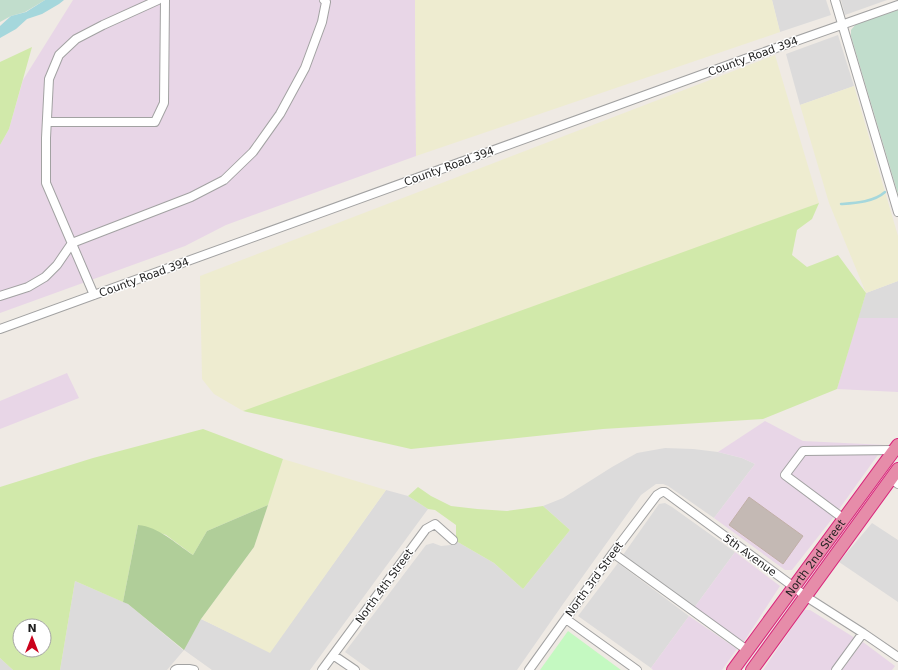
<svg xmlns="http://www.w3.org/2000/svg" width="898" height="670" viewBox="0 0 898 670" font-family="'DejaVu Sans',sans-serif">
<style>
.residential{fill:#dcdbdb}
.industrial{fill:#e8d6e7}
.farmland{fill:#eeecd0}
.grass{fill:#d1e9aa;fill-rule:evenodd}
.forest{fill:#b0ce99}
.wetland{fill:#c1ddcc}
.park{fill:#c4f9c1}
.water{fill:#a5d7dc}
.lines{fill:none;stroke-linecap:round;stroke-linejoin:round}
.stream{stroke:#a5d7dc;stroke-width:2.5}
.building{fill:#c4b9b4;stroke:#c1afa7}
.minor-casing{stroke:#a2a2a2;stroke-width:10}
.highway-casing{stroke:#d9257b;stroke-width:14}
.minor{stroke:#fff;stroke-width:8}
.highway{stroke:#e68ca9;stroke-width:12}
.labels{text-anchor:middle;stroke-width:3;stroke-linejoin:round;paint-order:stroke}
.street-label{font-size:11px;fill:#1e1e1e;stroke:#fff}
</style>
<rect width="100%" height="100%" fill="#efeae4"/>
<path class="residential" d="M772,0H826L831,15L780,32Z
M841,0H887L845,15Z
M838,35L854,86L800,105L786,54Z
M898,281V318H858L866,293Z
M665,448L693,449L718,452L742,458L755,464L714,518L668,486L663,484H656L641,495L563,604L517,670H370L345,652L426,545L433,543L441,546L451,545L456,541L494,563L523,589L570,530L543,506L563,498L612,467L637,453Z
M386,490L408,496L428,509L310,670H212L184,650L167,670H60L75,581L128,604L183,650L201,619L270,652Z
M665,503L672,507L735,552L694,608L623,555L659,504Z
M872,523L898,540V602L839,562Z
M618,563L689,616L651,668L578,616Z
M0,658L13,670H0Z"/>
<path class="industrial" d="M73,0H415L416,156L226,225L185,246L0,313V145L9,129L23,80Z
M858,318H898V392L837,389Z
M67,373L79,398L0,429V401Z
M765,421L803,441L885,445L832,519L792,570H785L714,518L755,464L742,458L718,452Z
M735,552L780,586L743,643L694,608Z
M804,610H810L855,638L832,670H763Z
M689,616L737,649L722,670H653L651,668Z
M863,642L895,666L892,670H842Z"/>
<path class="farmland" d="M415,0H772L780,32L416,156Z
M775,55L819,203L263,407L243,411L214,394L202,379L200,276Z
M854,86L898,236V281L866,293L829,203L800,105Z
M283,459L386,490L270,653L201,619L254,547Z"/>
<path class="grass" d="M32,47L9,129L0,145V62Z
M819,203L812,219L797,230L792,255L807,267L838,255L866,293L837,389L763,419L603,429L411,449L243,411Z
M203,429L283,459L268,505L207,531L193,555L166,535L138,525L123,602L75,581L60,670H13L0,658V487L93,458ZM20,626H44V650H20Z
M418,487L431,496L451,506L477,509L507,511L543,506L570,530L523,589L494,563L456,541V525L435,510L428,509L408,496Z"/>
<path class="forest" d="M268,505L254,547L201,619L184,650L128,604L123,602L138,525C159,527 175,543 193,555L207,531Z"/>
<path class="wetland" d="M0,0H45L25,12L11,16L0,22Z
M898,10V194L851,36V30L856,24Z"/>
<path class="park" d="M568,631L621,670H540Z"/>
<path class="water" d="M45,0H64L59,4L42,14L27,19L16,29L0,38V26L11,16L26,12Z"/>
<g class="lines">
<path class="stream" d="M841,204C855,203 874,202 885,192"/>
</g>
<path class="building" d="M749,497L803,536L783,564L729,525Z"/>
<g class="lines">
<defs>
<path id="minor" d="M835,0L898,212
M47,122H155L164,103L165,0
M94,295L46,183V138L49,79L59,55L76,39L103,25L158,0
M0,296L28,287L45,277L57,265L72,243L191,197L224,180L253,152L280,114L305,68L322,22L326,2L324,0
M0,329L756,55L898,5
M891,479L898,484
M844,519L785,475L803,451L894,450
M613,553L747,650
M566,619L637,670
M333,655L355,670
M175,670L177,669H189L194,670
M322,670L426,529L435,524L453,540
M529,670L613,553L657,495L662,492H665L794,587L805,596L863,633L898,657
M836,670L863,633"/>
<g id="highway">
<path id="s1" d="M733,670L898,445"/>
<path d="M752,670L898,469"/>
</g>
</defs>
<use href="#minor" class="minor-casing"/>
<use href="#highway" class="highway-casing"/>
<use href="#minor" class="minor"/>
<use href="#highway" class="highway"/>
</g>
<g class="labels">
<g class="street-label">
<text transform="translate(753 56) rotate(-20)" y="4">County Road 394</text>
<text transform="translate(449 166) rotate(-20)" y="4">County Road 394</text>
<text transform="translate(144 277) rotate(-20)" y="4">County Road 394</text>
<text transform="translate(750 555) rotate(36)" y="4">5th Avenue</text>
<text dy="4" stroke="none"><textPath href="#s1" startOffset="139">North 2nd Street</textPath></text>
<text transform="translate(594 579) rotate(-54)" y="4">North 3rd Street</text>
<text transform="translate(384 586) rotate(-54)" y="4">North 4th Street</text>
</g>
</g>
<g transform="translate(32 638)"><circle r="19" fill="#ffffff" stroke="#a5a5a5"/>
<path d="M0-3L7 15L0 10L-7 15Z" fill="#cb021c"/>
<text y="-6" font-size="11" font-weight="bold" text-anchor="middle" fill="#1e1e1e">N</text>
</g>
</svg>
